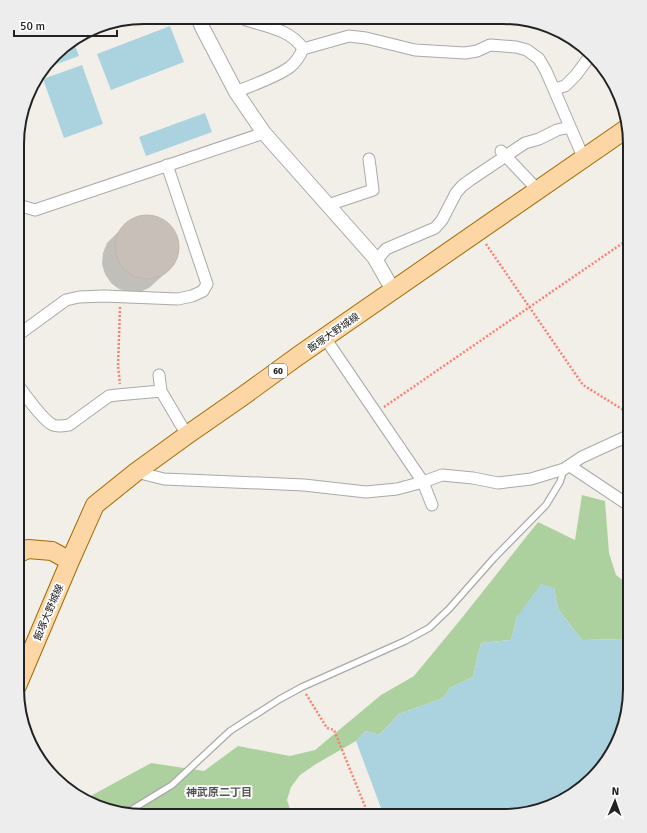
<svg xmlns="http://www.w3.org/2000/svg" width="647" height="833" viewBox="0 0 647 833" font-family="Signika,'Noto Sans JP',sans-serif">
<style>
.forest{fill:#add19e}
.water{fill:#aad3df}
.shadow{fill:#0003}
.building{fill:#c7bfb8;stroke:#c4b6ab}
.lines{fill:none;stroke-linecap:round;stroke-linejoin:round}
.service-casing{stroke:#a9a9a9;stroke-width:8}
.minor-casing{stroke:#a9a9a9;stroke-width:13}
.tertiary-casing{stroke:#a9a9a9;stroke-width:16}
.primary-casing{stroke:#a06b00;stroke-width:20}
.path{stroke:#fa8072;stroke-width:2.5;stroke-dasharray:2 2;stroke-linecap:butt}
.service{stroke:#fff;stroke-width:5.5}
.minor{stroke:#fff;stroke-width:11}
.tertiary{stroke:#fff;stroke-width:14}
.primary{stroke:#fcd6a4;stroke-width:18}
.labels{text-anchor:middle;stroke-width:4;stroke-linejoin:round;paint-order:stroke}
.shield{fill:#fff;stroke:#646464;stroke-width:1}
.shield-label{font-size:9px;font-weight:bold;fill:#222}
.street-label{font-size:10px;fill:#222;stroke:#fff}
.neighbourhood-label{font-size:11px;font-weight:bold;fill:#555;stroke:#fff}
.rim{fill:none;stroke:#222;stroke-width:2}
</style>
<rect width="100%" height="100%" fill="#f2efe9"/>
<path class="forest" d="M582,495L605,501L609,553L616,575L630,586V643L625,639L582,640L558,609L554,588L517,617L511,640L481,643L473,677L450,688L443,698L399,714L379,735L366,731L356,741L316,764L300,775L291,787L287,800L292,815L294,816H135L85,799L151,763L204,771L238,746L290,756L315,750L381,695L414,676L461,619L538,522L575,540Z"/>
<path class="water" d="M170,26L184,62L111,90L97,54Z
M73,41L79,56L43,69L60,48Z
M82,65L103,124L64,138L43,79Z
M205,113L212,132L146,156L139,137Z
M541,584L554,588L558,609L582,640L625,639L630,643V697L609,759L566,799L511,816H384L356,741L366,731L379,735L399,714L443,698L450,688L473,677L481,643L511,640L517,617Z"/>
<path class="shadow" d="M148,216L158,218L167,223L174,230L178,240L179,250L176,260L171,268L149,288L140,292H129L119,289L111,283L105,274L102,264L103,253L107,243L128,222L137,217Z"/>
<path class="building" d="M115 247a32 32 0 1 1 64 0a32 32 0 1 1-64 0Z"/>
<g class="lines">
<defs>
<path id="service" d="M120,811L131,810L172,785L230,731L280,699L302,687L405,641L429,628L449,609L494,558L546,505L560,482L564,469"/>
<path id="minor" d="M242,17L246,20C265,26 292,30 303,49
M554,89L565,86L576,75L590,56
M236,92C252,85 277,77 290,67C296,62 300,56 303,49L349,36L366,38L415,50L465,53L477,51L490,45L516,47L527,50L539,59L546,71L584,159
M501,151L533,185L537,191
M18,205L35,210L264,133
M328,205L373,190L369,159
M376,261L386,249L435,228L442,220L456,193L462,186L470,180L525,143L539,139L557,130L570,127
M18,335L66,300L79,297L104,296L178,299L192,296L203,291L207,284L167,165
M325,338L423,482L432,505
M159,375L161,391L187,435
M18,385C25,395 44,421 53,425C58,427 63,426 69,425L109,396L117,395L161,391
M570,466L630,506
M136,472L164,479L304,485L366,492L397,489L423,482L442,475L473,478L498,483L531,479L564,469L582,457L630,435"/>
<path id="tertiary" d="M198,17L202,27L236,92L264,133L374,257L393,290"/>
<path id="primary" d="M17,554L28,549L52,551L70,561
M17,686L70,561L95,505L136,472L187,435L243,396L298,356L626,129"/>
</defs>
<use href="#service" class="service-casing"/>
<use href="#minor" class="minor-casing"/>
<use href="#tertiary" class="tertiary-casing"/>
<use href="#primary" class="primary-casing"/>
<path class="path" d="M486,244L583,385L630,414
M120,307L118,366L120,384
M384,407L630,238
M306,694L327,728L334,730L369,816"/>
<use href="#service" class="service"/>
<use href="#minor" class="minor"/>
<use href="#tertiary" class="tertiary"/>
<use href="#primary" class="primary"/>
</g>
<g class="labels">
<rect class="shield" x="269" y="364" width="18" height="14" rx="3"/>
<g class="shield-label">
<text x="278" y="374">60</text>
</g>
<g class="street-label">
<text transform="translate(333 332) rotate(-35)" y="4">飯塚大野城線</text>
<text transform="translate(48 612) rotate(-67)" y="4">飯塚大野城線</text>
</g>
<g class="neighbourhood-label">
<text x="219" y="796">神武原二丁目</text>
</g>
</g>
<path d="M0 0H647V833H0ZM144 24H503A120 120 0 0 1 623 144V689A120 120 0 0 1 503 809H144A120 120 0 0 1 24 689V144A120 120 0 0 1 144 24Z" fill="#ededed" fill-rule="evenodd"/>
<path class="rim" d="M144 24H503A120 120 0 0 1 623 144V689A120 120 0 0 1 503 809H144A120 120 0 0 1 24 689V144A120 120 0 0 1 144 24Z"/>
<g transform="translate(615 801) rotate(2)" stroke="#ffffff" stroke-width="3" paint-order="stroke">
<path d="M0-3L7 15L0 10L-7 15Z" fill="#222222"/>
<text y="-6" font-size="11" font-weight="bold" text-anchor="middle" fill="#222222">N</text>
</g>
<path d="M14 30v6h103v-6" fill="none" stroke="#222222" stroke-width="2"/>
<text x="20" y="30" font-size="12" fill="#222222" stroke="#ffffff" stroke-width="3" paint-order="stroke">50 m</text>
</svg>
